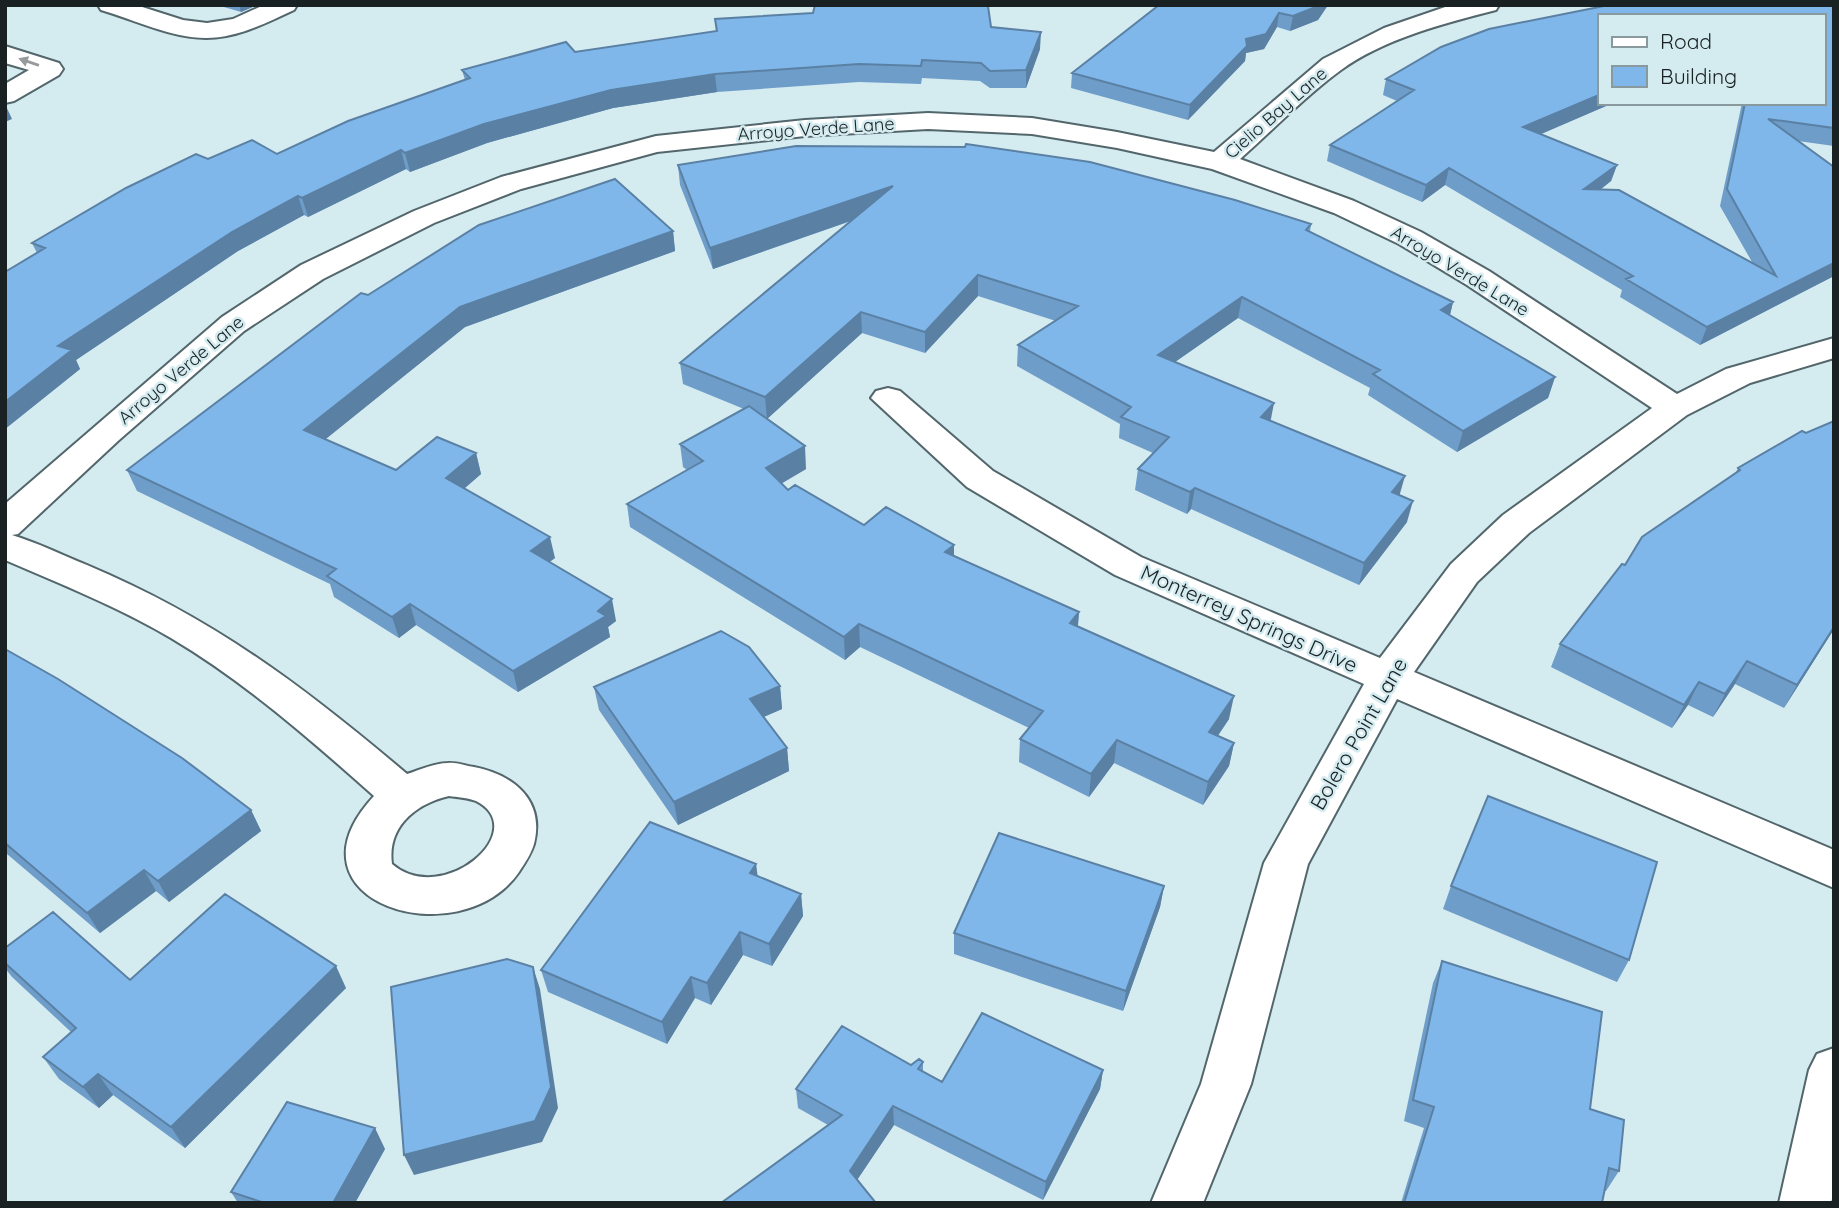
<svg xmlns="http://www.w3.org/2000/svg" width="1839" height="1208" viewBox="0 0 1839 1208" font-family="Quicksand,sans-serif">
<style>
.lines{fill:none;stroke-linecap:round;stroke-linejoin:round}
.minor-casing{stroke:#52666b;stroke-width:4}
.minor{fill:#fff;fill-rule:evenodd}
.wall{fill:#6e9dc9;fill-rule:evenodd}
.shaded-wall{fill:#5a80a4}
.building{fill:#80b7ea;stroke:#5a80a4;stroke-width:2;fill-rule:evenodd}
.oneway{fill:#989b9c}
.labels{text-anchor:middle;stroke-width:5;stroke-linejoin:round;paint-order:stroke}
.far-street-label{font-size:18px;fill:#192123;stroke:#d4ebf0}
.street-label{font-size:21px;fill:#192123;stroke:#d4ebf0}
</style>
<rect width="100%" height="100%" fill="#d4ebf0"/>
<g class="lines">
<defs>
<path id="minor" d="M98,5H136L183,20L207,23L233,19L264,5H297L294,10C266,23 237,38 206,38C171,38 135,20 101,10Z
M1451,5H1499L1496,10C1445,23 1383,39 1341,70C1305,96 1273,130 1240,159L1354,201L1421,232L1489,271L1677,394L1726,369L1834,338V358L1750,383L1687,415L1529,533L1477,582L1414,672L1834,850V888L1397,699L1308,864L1251,1084L1203,1203H1151L1201,1084L1264,863L1364,684L1115,575L967,487L871,398L876,391L888,388L900,391L993,471L1141,557L1380,658L1451,564L1503,515L1652,408L1467,285L1399,244L1334,213L1212,169L1117,148L1032,134L928,129L805,136L657,152L521,189L434,223L323,279L244,331L119,440L18,534L12,535C38,543 62,555 87,565C213,618 303,686 407,774C420,770 434,763 448,763C456,762 466,766 474,767C514,775 545,800 534,844C531,854 525,863 519,872C460,958 276,902 374,796C310,739 245,682 171,638C118,607 61,584 5,560V504L222,317L301,265L414,211L501,177L656,136L805,120L928,113L1032,118L1117,132L1214,152L1323,59L1384,28ZM449,796C457,797 468,798 476,801C533,830 443,908 392,864C387,827 415,804 449,796Z
M5,46L59,63L63,69L59,75L14,101L5,103V84L29,70L5,63Z
M1834,1048V1191L1831,1203H1779L1809,1070L1817,1054Z"/>
</defs>
<use href="#minor" class="minor-casing"/>
<use href="#minor" class="minor"/>
</g>
<path class="wall" d="M217,5H257L241,12Z
M1159,5H1328L1318,20L1290,31L1277,27L1264,49L1246,53L1245,61L1188,120L1071,88L1072,73Z
M1609,5H1834V146L1798,141L1834,167V276L1700,345L1620,297L1622,290L1445,185L1422,202L1327,161L1330,145L1397,101L1383,95L1386,79L1441,47L1489,29ZM1599,16H1823V103H1742L1720,206L1752,262L1619,190H1600L1611,181L1617,165L1540,134L1613,103H1599Z
M715,19L991,27L1040,49L1026,88H990L980,81L922,78L921,84L859,82L717,92L613,108L487,143L410,172L406,169L308,217L304,215L238,251L76,360L80,369L5,429L37,253L32,243L208,159L277,154L465,80L462,70L716,31Z
M678,165L1311,224L1310,232L1453,302L1450,315L1555,377L1548,398L1457,452L1368,395L1370,388L1238,318L1175,362L1271,421L1399,495L1407,522L1359,585L1191,509L1187,514L1135,490L1138,469L1153,453L1119,438L1120,424L1017,366L1018,345L1056,321L978,296L925,353L862,333L767,419L806,469L781,484L788,490L864,525L954,545V556L1079,612L1078,626L1229,719L1218,736L1234,743L1229,766L1203,805L1114,763L1089,797L1019,762L1020,739L1029,728L860,647L845,660L630,527L627,504L687,470L683,467L680,444L744,409L683,384L680,363L851,221L713,269L680,185Z
M673,231L675,251L465,327L325,439L396,470L476,453L481,474L465,488L555,558L549,562L616,621L608,627L610,637L518,692L416,625L399,638L334,597L330,584L137,491L127,470L368,295Z
M1834,421V629L1784,708L1735,684L1713,717L1688,705L1672,728L1551,667L1560,644L1625,565L1735,474L1738,468L1806,433Z
M5,649L251,810L261,831L169,902L156,891L100,933L7,854L5,856Z
M780,686L782,709L763,717L787,748L789,771L678,825L599,710L594,687Z
M756,864L757,876L801,894L803,916L772,966L743,955L711,1005L695,998L667,1044L548,992L541,970Z
M1164,886L1160,907L1123,1011L954,954V933Z
M1451,886L1629,960L1617,982L1443,909Z
M5,948L130,980L346,988L185,1148L113,1095L99,1108L59,1079L43,1057L71,1032L12,977L5,968Z
M1442,961L1590,1109L1619,1171L1606,1191H1604L1602,1203H1401L1424,1128L1404,1121L1433,983Z
M923,1062V1071L942,1082L1103,1070L1100,1089L1043,1200L894,1125L857,1180L721,1203L828,1125L798,1108L796,1089Z
M385,1149L355,1203H238L231,1192Z"/>
<path class="shaded-wall" d="M239,5H257L241,12Z
M1321,5H1328L1318,20L1290,31L1293,16Z
M1279,13L1277,27L1264,49L1246,53L1245,61L1188,120L1190,105L1246,39Z
M1041,32L1040,49L1026,88V70Z
M715,74L717,92L613,108L487,143L410,172L405,153L484,124L611,90Z
M1599,95V103H1613L1518,144L1523,127Z
M5,104L12,119L5,122Z
M401,150L406,169L308,217L302,198Z
M1617,165L1611,181L1579,206L1584,189Z
M1449,168L1445,185L1422,202L1426,185Z
M893,186V206L713,269L710,248Z
M298,196L304,215L238,251L76,360L80,369L5,429V402L58,346L232,232Z
M673,231L675,251L465,327L311,451L304,430L460,307Z
M1834,263V276L1700,345L1707,327Z
M978,275V296L925,353V332Z
M1242,297L1238,318L1155,376L1158,355Z
M1453,302L1448,323L1441,310Z
M861,312L862,333L767,419L765,397Z
M1555,377L1548,398L1457,452L1463,431Z
M1274,403L1270,424L1261,417Z
M805,446L806,469L768,491L766,468Z
M476,453L481,474L452,499L446,478Z
M1405,476L1399,497L1392,492Z
M1195,488L1191,509L1187,514L1190,492Z
M1413,501L1407,522L1359,585L1364,563Z
M550,537L555,558L536,572L531,551Z
M954,545V568L945,552Z
M612,599L616,621L608,627L610,637L518,692L513,671L598,611Z
M410,604L416,625L399,638L392,617Z
M1079,612L1077,635L1070,623Z
M859,624L860,647L845,660L844,637Z
M1834,627V629L1784,708L1797,685Z
M1747,661L1735,684L1713,717L1725,694Z
M1699,682L1688,705L1672,728L1684,705Z
M780,686L782,709L752,722L750,699Z
M1234,696L1229,719L1204,755L1209,732Z
M1117,740L1114,763L1089,797L1091,774Z
M1234,743L1229,766L1203,805L1208,782Z
M787,748L789,771L678,825L674,802Z
M251,810L261,831L169,902L158,881Z
M756,864L759,886L750,873Z
M144,870L156,891L100,933L87,913Z
M1164,886L1160,907L1123,1011L1126,991Z
M801,894L803,916L772,966L769,944Z
M740,932L743,955L711,1005L707,983Z
M336,966L346,988L185,1148L171,1127Z
M533,967L540,989L558,1108L542,1142L414,1175L404,1155Z
M691,977L695,998L667,1044L662,1022Z
M1103,1070L1100,1089L1043,1200L1046,1182Z
M98,1074L113,1095L99,1108L83,1087Z
M893,1106L894,1125L851,1189L850,1171Z
M375,1128L385,1149L355,1203H333Z"/>
<path class="building" d="M815,5L988,6L991,27L1041,32L1026,70L990,71L981,63L922,60L921,66L859,64L715,74L611,90L484,124L405,153L401,150L302,198L298,196L232,232L58,346L72,350L5,402V272L45,248L32,243L126,188L196,154L208,159L252,140L277,154L348,121L470,78L462,70L566,42L575,52L717,31L715,19L813,13Z
M1159,5H1321L1293,16L1279,13L1266,34L1246,39L1247,46L1190,105L1072,73Z
M1609,5H1834V128L1768,119L1834,167V263L1707,327L1626,279L1633,276L1449,168L1426,185L1330,145L1414,90L1386,79L1441,47L1489,29ZM1599,16H1823V103H1745L1727,189L1776,276L1619,190L1584,189L1617,165L1523,127L1599,95Z
M966,144L1090,162L1235,200L1311,224L1306,230L1453,302L1441,310L1555,377L1463,431L1373,374L1380,370L1242,297L1158,355L1274,403L1261,417L1405,476L1392,492L1413,501L1364,563L1195,488L1190,492L1138,469L1169,437L1121,417L1131,407L1018,345L1078,306L978,275L925,332L861,312L765,397L680,363L893,186L710,248L678,165L796,146L965,147Z
M615,179L673,231L460,307L304,430L396,470L437,437L476,453L446,478L550,537L531,551L612,599L598,611L606,616L513,671L410,604L392,617L327,576L336,569L127,470L361,293L368,295L479,225Z
M749,406L805,446L766,468L788,490L795,485L864,525L886,507L954,545L945,552L1079,612L1070,623L1234,696L1209,732L1234,743L1208,782L1117,740L1091,774L1020,739L1043,711L859,624L844,637L627,504L703,461L680,444Z
M1834,421V627L1797,685L1747,661L1725,694L1699,682L1684,705L1560,644L1622,564L1625,565L1642,537L1740,470L1738,468L1802,431L1806,433Z
M721,631L749,647L780,686L750,699L787,748L674,802L594,687Z
M5,649L58,679L182,758L251,810L158,881L144,870L87,913L5,843Z
M1488,796L1657,862L1629,960L1451,886Z
M650,822L756,864L750,873L801,894L769,944L740,932L707,983L691,977L662,1022L541,970Z
M999,833L1164,886L1126,991L954,933Z
M225,894L336,966L171,1127L98,1074L83,1087L43,1057L76,1028L5,963V948L53,912L130,980Z
M507,959L533,967L551,1087L535,1121L404,1155L391,987Z
M1442,961L1602,1012L1590,1109L1624,1120L1619,1171L1609,1168L1602,1203H1404L1434,1107L1413,1100Z
M982,1013L1103,1070L1046,1182L893,1106L850,1171L876,1203H721L842,1115L796,1089L842,1026L911,1065L919,1059L923,1062L918,1069L942,1082Z
M287,1102L375,1128L333,1203H265L231,1192Z"/>
<defs><path id="oneway-solid" d="M-6-.8H1V-3.2L6.5 0L1 3.2V.8H-6Z" transform="scale(1.75)"/></defs>
<use class="oneway" href="#oneway-solid" transform="translate(29 62) rotate(-161)"/>
<g class="labels">
<g class="far-street-label">
<text transform="translate(1276 113) rotate(-41)" y="6">Cielio Bay Lane</text>
<text transform="translate(816 129) rotate(-4)" y="6">Arroyo Verde Lane</text>
<text transform="translate(1460 271) rotate(31)" y="6">Arroyo Verde Lane</text>
<text transform="translate(181 370) rotate(-40)" y="6">Arroyo Verde Lane</text>
</g>
<g class="street-label">
<text transform="translate(1249 619) rotate(24)" y="7">Monterrey Springs Drive</text>
<text transform="translate(1359 734) rotate(-60)" y="7">Bolero Point Lane</text>
</g>
</g>
<rect width="1839" height="1208" fill="none" stroke="#192123" stroke-width="14"/>
<rect x="1598" y="14" width="228" height="91" fill="#d4ebf0" stroke="#899a9e" stroke-width="2"/>
<rect x="1612" y="37" width="35" height="10" fill="#ffffff" stroke="#899a9e" stroke-width="2"/>
<text x="1660" y="49" font-size="21" fill="#192123">Road</text>
<rect x="1612" y="66" width="35" height="21" fill="#80b7ea" stroke="#899a9e" stroke-width="2"/>
<text x="1660" y="84" font-size="21" fill="#192123">Building</text>
</svg>
